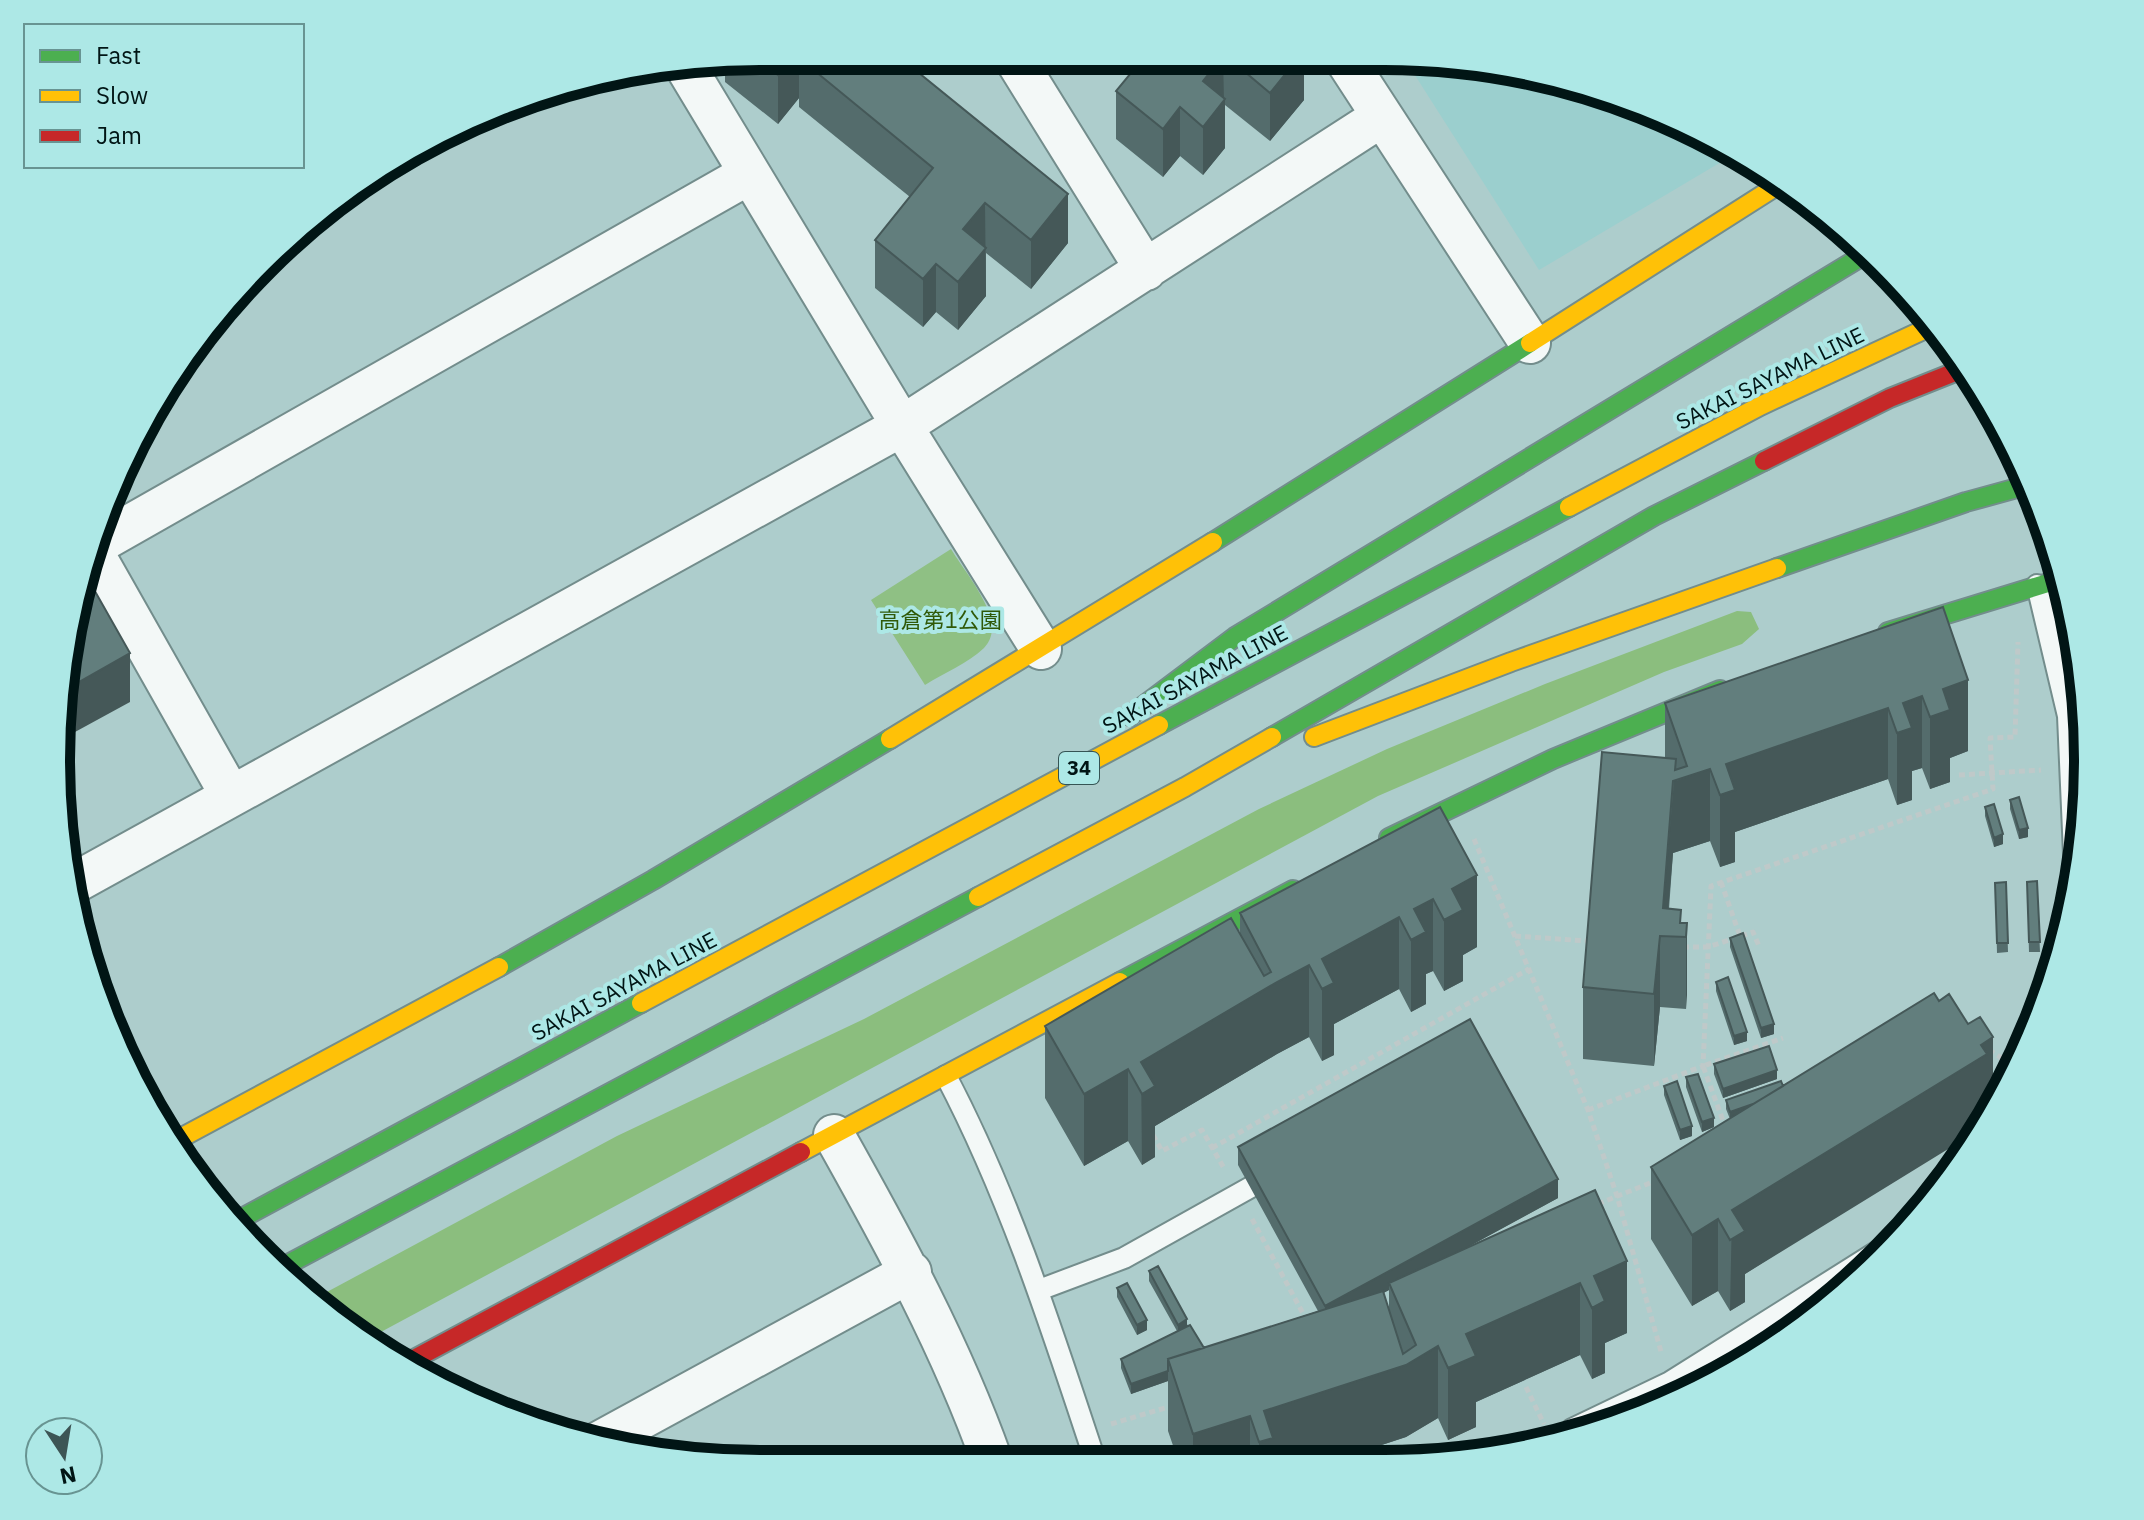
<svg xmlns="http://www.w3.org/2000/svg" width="2144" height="1520" viewBox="0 0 2144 1520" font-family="'IBM Plex Sans','Noto Sans JP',sans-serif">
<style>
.built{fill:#9bcfce}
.green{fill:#8fc084}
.forest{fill:#8bbe7e}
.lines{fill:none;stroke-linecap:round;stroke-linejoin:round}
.lane-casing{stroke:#738d8c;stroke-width:24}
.street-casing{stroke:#738d8c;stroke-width:44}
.fast-casing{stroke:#738d8c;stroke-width:22}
.slow-casing{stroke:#738d8c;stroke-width:22}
.jam-casing{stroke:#738d8c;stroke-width:22}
.path{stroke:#bfc9c9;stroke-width:5;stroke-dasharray:6 4;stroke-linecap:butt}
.lane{stroke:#f3f8f7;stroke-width:20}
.street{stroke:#f3f8f7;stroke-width:40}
.fast{stroke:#4caf50;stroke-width:18}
.slow{stroke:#ffc107;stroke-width:18}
.jam{stroke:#c62828;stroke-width:18}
.wall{fill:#546c6c;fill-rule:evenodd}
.shaded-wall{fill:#455858}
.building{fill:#627e7d;stroke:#455858;stroke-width:2}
.labels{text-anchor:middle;stroke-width:8;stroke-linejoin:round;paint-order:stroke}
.shield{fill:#ade8e6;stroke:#355454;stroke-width:2}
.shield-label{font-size:20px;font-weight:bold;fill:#011515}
.street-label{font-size:22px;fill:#011515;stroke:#ade8e6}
.park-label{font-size:22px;fill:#305908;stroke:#ade8e6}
.rim{fill:none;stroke:#011515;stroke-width:10}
</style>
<rect width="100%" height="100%" fill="#adcdcc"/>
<path class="built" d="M1404,58L1522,70L1738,152L1539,270Z"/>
<path class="green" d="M951,549C965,573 1010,623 984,648C968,663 944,673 925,685L871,600Z"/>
<path class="forest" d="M1737,611L1751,612L1759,629L1742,644L1664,672L1378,796L366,1340L332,1319L312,1300L617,1136L864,1019L1259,809L1387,749L1545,684Z"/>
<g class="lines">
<defs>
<path id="lane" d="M2037,585L2068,716L2075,877
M946,1076C1010,1198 1052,1330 1095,1460
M1039,1290L1124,1258L1251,1187
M1572,1429L1670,1382L1891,1243"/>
<path id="street" d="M1013,56L1146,270
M1343,56L1530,343
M685,66L902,426L1041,649
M95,545L749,174
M93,552L231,796
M69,886L902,426L1381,117
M834,1135C893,1240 951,1346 992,1461
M597,1443L911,1272"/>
<path id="fast" d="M1213,542L1530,343
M1777,568L1966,502L2028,485
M1888,632L2061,579
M1130,716L1235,637L1864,255
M1159,725L1569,507
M1272,737L1654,516L1764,461
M1389,838L1553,759L1720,690
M499,967L653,880L890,739
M1120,982L1293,890
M231,1224L641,1003
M279,1269L978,897"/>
<path id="slow" d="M1530,343L1778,185
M1569,507L1760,406L1934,325
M1314,737L1511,662L1777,568
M890,739L1213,542
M978,897L1185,787L1272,737
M641,1003L1159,725
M175,1141L499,967
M801,1152L1120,982"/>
<path id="jam" d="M1764,461L1890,398L1965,368
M405,1364L801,1152"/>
</defs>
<use href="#lane" class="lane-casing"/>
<use href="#street" class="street-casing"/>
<use href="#fast" class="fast-casing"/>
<use href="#slow" class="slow-casing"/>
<use href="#jam" class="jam-casing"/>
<path class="path" d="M1959,775L2041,770
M1474,839L1588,1110L1617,1196L1662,1355
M1721,882L1740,936
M1515,936L1587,941
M1683,947H1708L1753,932L1759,946
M1989,1050L2000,1057L2013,1075
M1588,1110L1703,1066L1711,886L1993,789L1990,738L2015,737L2018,642
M1726,1129L1703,1066L1783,1038
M1153,1135L1162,1151L1202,1130L1225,1170
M1212,1148L1529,969
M1598,1204L1655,1181
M1252,1219L1306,1319
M1526,1387L1544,1424
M1111,1424L1175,1405"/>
<use href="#lane" class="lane"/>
<use href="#street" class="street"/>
<use href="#fast" class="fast"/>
<use href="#slow" class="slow"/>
<use href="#jam" class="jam"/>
</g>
<path class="wall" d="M760,56H898L1068,243L1031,289L986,253V296L958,330L936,312L923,327L875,288V240L910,197L799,107V98L778,124L725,82V61Z
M1145,56H1304V100L1270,141L1225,105V148L1203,175L1180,156L1163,177L1116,139V91Z
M1943,607L1968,751L1950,758V782L1930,789L1922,768L1912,771V800L1897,805L1888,779L1735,832V862L1720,867L1710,841L1673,853L1669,909L1681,923H1687L1686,1009L1660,1007L1654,1066L1583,1059V987L1665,758V703Z
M2010,800L2028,837L2019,839L2010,809Z
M1440,807L1477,947L1463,955V981L1444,991L1433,971L1426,974V1004L1411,1012L1399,989L1334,1024V1055L1322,1061L1309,1037L1277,1054L1155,1126V1157L1142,1165L1128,1141L1084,1166L1045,1098V1026L1240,933V913Z
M1985,807L2003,844L1994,847L1985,816Z
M2037,881L2040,952H2029L2027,882Z
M2006,882L2008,952L1997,953L1995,883Z
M1730,938L1774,1034L1761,1038L1730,947Z
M1716,982L1747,1041L1734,1045L1716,991Z
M1714,1064L1777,1079L1723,1098L1714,1074Z
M1686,1077L1714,1127L1702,1132L1686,1087Z
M1664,1086L1692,1136L1680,1140L1664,1095Z
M1783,1086L1993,1108L1987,1113V1118L1745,1274V1302L1730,1311L1718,1291L1692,1306L1651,1239V1167L1730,1119L1726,1109V1100Z
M1238,1147L1558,1198L1462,1250L1595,1190L1627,1333L1605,1343V1373L1592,1379L1580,1355L1476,1402V1427L1448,1440L1438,1418L1406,1437L1339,1459L1178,1460L1168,1431V1381L1131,1394L1121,1368V1359L1177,1331L1149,1281V1271L1204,1348L1318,1311L1238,1165ZM1389,1290V1309L1383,1293Z
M1117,1288L1147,1330L1137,1335L1117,1297Z"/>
<path class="shaded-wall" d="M793,56H832L799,58V98L778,124V75Z
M1223,56L1224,101L1225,99V148L1203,175V81Z
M1300,56H1304V100L1270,141V93Z
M1180,107V156L1163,177V129Z
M1068,194V243L1031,289V240Z
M985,203L986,296L958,330V282L963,229Z
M936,264V312L923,327V279Z
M130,653V702L64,738L63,691Z
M1968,680V751L1950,758V782L1930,789V717L1943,689Z
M1922,696V768L1912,771V800L1897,805V733L1903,703Z
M1888,708V779L1735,832V862L1720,867V795L1726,764Z
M1676,759V781L1710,769V841L1673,853L1666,936L1663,908Z
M2028,828V837L2019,839V830Z
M2003,834V844L1994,847V838Z
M1477,875V947L1463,955V981L1444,991V920L1452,889Z
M1433,899V971L1426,974V1004L1411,1012V940L1414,909Z
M1399,917V989L1334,1024V1055L1322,1061V959Z
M1687,923V995L1686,1009V937Z
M1660,936V1007L1654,1066V994Z
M1309,965V1037L1277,1054L1155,1126V1157L1142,1165L1141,1062L1277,982Z
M1774,1024V1034L1761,1038V1028Z
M1747,1032V1041L1734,1045V1036Z
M1993,1037V1108L1987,1113V1118L1979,1130L1745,1274V1302L1730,1311L1732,1210Z
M1128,1069V1141L1084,1166V1094Z
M1777,1070V1079L1723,1098V1089Z
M1785,1094L1730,1121V1112Z
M1714,1118V1127L1702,1132V1122Z
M1692,1126V1136L1680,1140V1130Z
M1558,1179V1198L1391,1289L1389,1283V1290L1325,1325V1306Z
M1718,1219V1291L1692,1306V1235Z
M1627,1261V1333L1605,1343V1373L1592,1379V1308L1594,1276Z
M1580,1283V1355L1476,1402V1427L1448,1440V1368L1466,1334Z
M1187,1319V1329L1178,1334V1325Z
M1147,1320V1330L1137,1335V1325Z
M1438,1346V1418L1406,1437L1339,1459H1259V1442L1264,1411Z
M1168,1371V1381L1131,1394V1384Z
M1250,1416V1459L1193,1460V1434Z"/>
<path class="building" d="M760,56H793L778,75L755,57Z
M801,56H898L1068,194L1031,240L985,203L963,229L986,248L958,282L936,264L923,279L875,240L933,168L799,58Z
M1145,56H1223L1203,81L1225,99L1203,127L1180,107L1163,129L1116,91Z
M1226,56H1300L1270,93Z
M92,586L130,653L63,691L62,669L83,591Z
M1943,607L1968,680L1943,689L1950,710L1930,717L1922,696L1903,703L1912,728L1897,733L1888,708L1726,764L1735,790L1720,795L1710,769L1673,781L1663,908L1681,910L1680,923H1687L1686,937L1660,936L1654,994L1583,987L1602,752L1676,759L1675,770L1687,766L1665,703Z
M2019,797L2028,828L2019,830L2010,800Z
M1994,804L2003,834L1994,838L1985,807Z
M1440,807L1477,875L1452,889L1463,910L1444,920L1433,899L1414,909L1426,932L1411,940L1399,917L1322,959L1334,983L1322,989L1309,965L1277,982L1141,1062L1155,1086L1142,1094L1128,1069L1084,1094L1045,1026L1231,918L1264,976L1271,972L1240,913Z
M2037,881L2040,942H2029L2027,882Z
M2006,882L2008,943H1997L1995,883Z
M1743,933L1774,1024L1761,1028L1730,938Z
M1728,977L1747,1032L1734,1036L1716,982Z
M1934,993L1939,1001L1949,994L1968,1024L1980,1017L1993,1037L1981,1045L1987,1054L1732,1210L1745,1231L1730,1240L1718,1219L1692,1235L1651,1167Z
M1470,1019L1558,1179L1325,1306L1238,1147Z
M1769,1046L1777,1070L1723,1089L1714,1064Z
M1698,1074L1714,1118L1702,1122L1686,1077Z
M1677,1081L1692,1126L1680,1130L1664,1086Z
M1781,1081L1783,1086L1753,1104L1730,1112L1726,1100Z
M1595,1190L1627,1261L1594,1276L1605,1301L1592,1308L1580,1283L1466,1334L1476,1356L1448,1368L1438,1346L1406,1365L1264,1411L1273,1438L1259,1442L1250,1416L1193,1434L1168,1359L1383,1291L1403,1354L1416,1345L1389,1283Z
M1158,1266L1187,1319L1178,1325L1149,1271Z
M1127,1283L1147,1320L1137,1325L1117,1288Z
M1190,1325L1204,1348L1168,1359V1371L1131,1384L1121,1359Z"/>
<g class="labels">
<rect class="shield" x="1059" y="752" width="40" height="32" rx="6"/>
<g class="shield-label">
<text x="1079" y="775">34</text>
</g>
<g class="street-label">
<text transform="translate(1770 378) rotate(-26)" y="8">SAKAI SAYAMA LINE</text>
<text transform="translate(1195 679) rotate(-28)" y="8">SAKAI SAYAMA LINE</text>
<text transform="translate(624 986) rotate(-28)" y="8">SAKAI SAYAMA LINE</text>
</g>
<g class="park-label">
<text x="940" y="628">高倉第1公園</text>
</g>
</g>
<path d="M0 0H2144V1520H0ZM760 70H1384A690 690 0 0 1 2074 760V760A690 690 0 0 1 1384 1450H760A690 690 0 0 1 70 760V760A690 690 0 0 1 760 70Z" fill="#ade8e6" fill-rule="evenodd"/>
<path class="rim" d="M760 70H1384A690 690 0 0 1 2074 760V760A690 690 0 0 1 1384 1450H760A690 690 0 0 1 70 760V760A690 690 0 0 1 760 70Z"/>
<rect x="24" y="24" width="280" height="144" fill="#ade8e6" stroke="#689492" stroke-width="2"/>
<rect x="40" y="50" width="40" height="12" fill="#4caf50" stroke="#689492" stroke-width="2"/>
<text x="96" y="64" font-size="24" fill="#011515">Fast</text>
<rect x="40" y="90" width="40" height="12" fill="#ffc107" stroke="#689492" stroke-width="2"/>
<text x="96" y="104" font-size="24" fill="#011515">Slow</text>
<rect x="40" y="130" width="40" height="12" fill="#c62828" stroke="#689492" stroke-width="2"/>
<text x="96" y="144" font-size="24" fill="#011515">Jam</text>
<g transform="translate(64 1456) rotate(168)"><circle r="38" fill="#ade8e6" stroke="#689492" stroke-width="2"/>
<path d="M0-6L14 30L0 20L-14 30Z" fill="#3d5555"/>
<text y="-12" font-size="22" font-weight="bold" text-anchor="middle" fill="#011515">N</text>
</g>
</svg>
